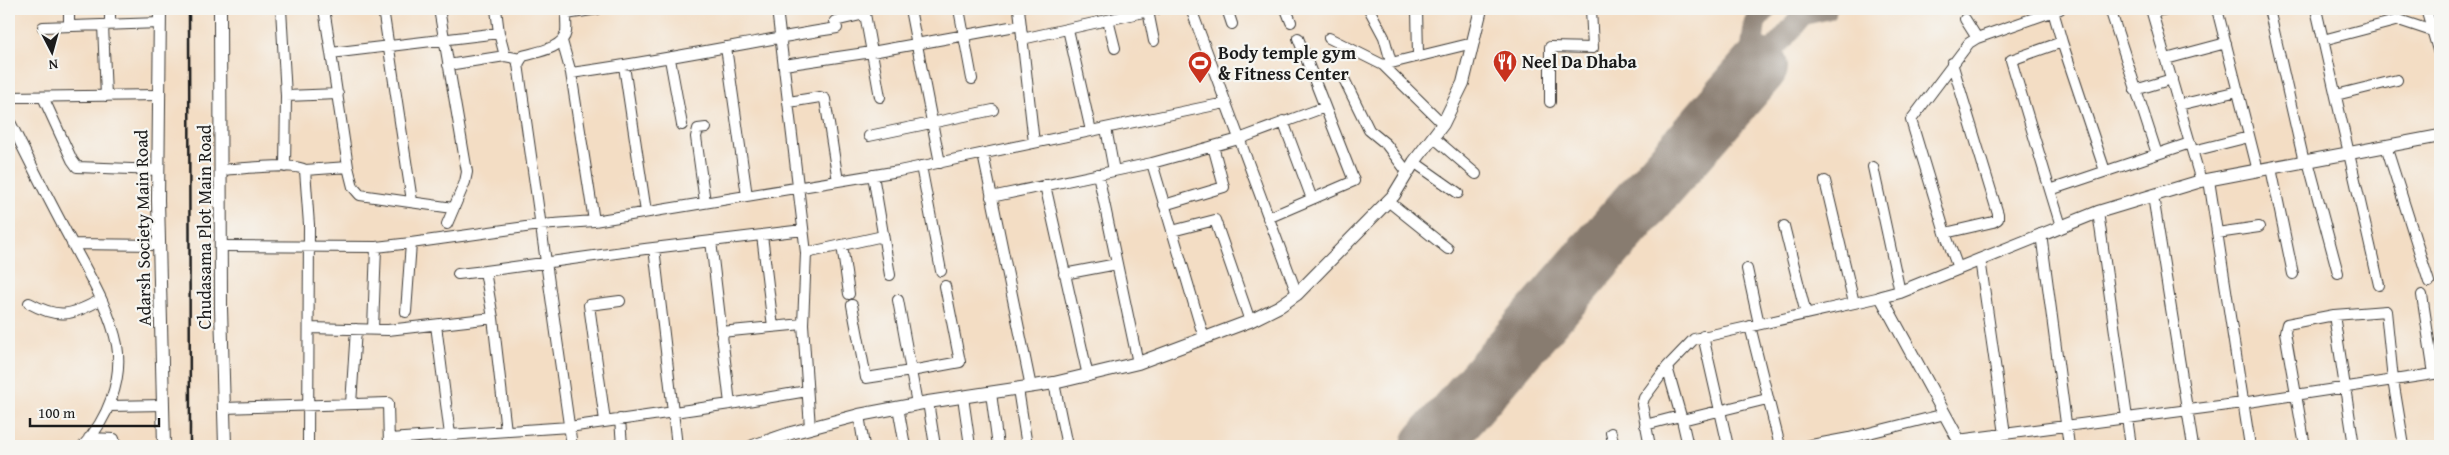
<svg xmlns="http://www.w3.org/2000/svg" width="2449" height="455" viewBox="0 0 2449 455" font-family="'Gentium Book Plus',serif">
<style>
.lines{fill:none;stroke-linecap:round;stroke-linejoin:round}
.taxiway{stroke:#887c70;stroke-width:22}
.runway{stroke:#887c70;stroke-width:58}
.minor-casing{stroke:#3c3935;stroke-width:12}
.tertiary-casing{stroke:#3c3935;stroke-width:14}
.minor{stroke:#fff;stroke-width:10}
.tertiary{stroke:#fff;stroke-width:12}
.rail{stroke:#1c1c1c;stroke-width:2.5}
.labels{text-anchor:middle;stroke-width:4.5;stroke-linejoin:round;paint-order:stroke}
.poi-label{font-size:18px;font-weight:bold;fill:#1c1c1c;stroke:#f6f6f2;text-anchor:start}
.street-label{font-size:18px;fill:#1c1c1c;stroke:#f6f6f2}
</style>
<rect width="100%" height="100%" fill="#f6f6f2"/>
<filter id="ink" filterUnits="userSpaceOnUse"><feTurbulence type="fractalNoise" baseFrequency=".02" numOctaves="2"/><feDisplacementMap in="SourceGraphic" scale="10" xChannelSelector="R" yChannelSelector="G"/><feConvolveMatrix kernelMatrix="1 2 1 2 8 2 1 2 1" color-interpolation-filters="sRGB"/></filter>
<filter id="wash" filterUnits="userSpaceOnUse"><feTurbulence type="fractalNoise" baseFrequency=".0096" numOctaves="4" result="noise"/><feDisplacementMap in="SourceGraphic" scale="20" xChannelSelector="R" yChannelSelector="G"/><feGaussianBlur stdDeviation="1.12" result="paint"/><feColorMatrix in="noise" values="0 0 0 0 0 0 0 0 0 0 0 0 0 0 0 0 0 1.4 0 .05"/><feComposite in="paint" operator="in"/></filter>
<g filter="url(#wash)">
<rect width="100%" height="100%" fill="#f3ddc4"/>
<g class="lines">
<path class="taxiway" d="M1759,67L1804,14L1826,9
M1748,80L1755,22L1766,9"/>
<path class="runway" d="M1430,446L1759,67"/>
</g>
</g>
<g filter="url(#ink)">
<g class="lines">
<defs>
<path id="minor" d="M110,9V25
M281,9L286,96L285,167
M324,9L331,53
M383,9L412,201
M439,9L467,172L465,182L447,224
M496,9L499,33
M567,9C565,17 567,25 566,32C563,49 536,52 523,56L518,64L572,446
M777,9L806,253L803,324L810,428
M910,9L940,163
M959,9L972,79
M1019,9L1034,143
M1191,9L1297,294
M1227,9L1232,24
M1286,9L1291,22
M1369,9L1384,37L1391,62
M1417,9L1418,55
M2110,9L2157,154
M2151,9L2201,181
M2217,9L2258,171
M2269,9L2304,162
M2316,9L2379,285
M2426,9L2440,57
M1148,11L1154,41
M2153,12L2167,9
M566,14L598,9
M1965,19L1977,38
M1108,20L1115,48
M835,21L865,14L880,97
M103,25L106,96
M69,26V9
M43,27L160,23
M1068,29L1091,131
M1329,38L1383,65L1473,43
M1022,39L1157,9
M2323,40L2399,20L2432,31
M562,41L571,73C660,61 748,42 837,28
M2062,42L2105,171
M726,47L747,196
M670,59L682,125
M2166,59L2226,43
M1952,63L1998,214V219L1993,222L1945,233L1958,268
M448,65L505,56
M784,65L872,52L1021,25
M1383,65L1443,124
M624,66L646,212
M571,73L594,221
M1344,79L1369,130L1386,144L1408,173
M2135,90L2172,79
M2336,95L2397,80
M286,96L338,94
M9,97L160,95
M43,97L72,160L77,167L159,170
M789,102L820,97L825,99L838,181
M1550,102V47L1593,48L1591,9
M2179,105L2238,91
M9,120C29,160 49,201 71,241C88,274 110,309 117,345C123,381 107,420 83,446
M1283,121L1312,199
M1106,128L1114,171
M869,136L993,110
M1433,137L1476,174
M2386,146L2429,282
M2193,151L2249,137
M983,154L1031,387
M2308,161L2338,273
M1414,162L1458,193
M921,166L941,271
M348,167L353,187L360,195L453,208
M1873,167L1900,292
M2271,168L2293,274
M222,170C238,169 295,162 305,170L309,225L308,446
M305,170L348,167L331,53L499,33L505,56L520,59
M1098,174L1138,363
M873,175L890,275
M2209,180L2250,446
M1825,181L1854,303
M1045,185L1088,376
M2050,190L2011,60L2062,42L2053,11
M2153,196L2193,446
M991,197L1152,163
M1388,201L1448,249
M705,202L696,137L698,129L706,128
M1164,205L1224,187L1213,146
M2098,212L2131,446
M1268,218L1354,181L1298,38
M1784,226L1806,314
M2061,226L2050,190L2190,143
M1172,231L1215,220L1250,321
M1945,233L1911,120L1969,43L1977,38L2060,9
M2217,233L2259,227
M2041,234L2069,446
M762,235L773,327
M711,241L730,404L807,391
M72,244L160,245
M842,245L849,294
M222,246L376,247L411,243
M654,248L677,446
M806,253L883,236
M1980,259L2005,434
M1747,269L1759,324
M458,274L485,271
M1064,274L1117,264
M2422,295L2434,374
M898,300L911,371L960,362L945,286
M29,303C58,319 71,316 100,300
M852,305L866,378L911,371L917,404
M406,312L411,243L540,225L594,221L899,171L1225,103
M2334,315L2354,446
M493,318L485,271L645,249L803,230
M436,325L450,435
M1750,326L1780,446
M309,328L388,330L493,318L506,431
M373,329L376,247
M721,332L803,324
M1703,336L1728,446
M1204,338L1152,163L1239,139L1325,107
M1667,367L1682,420L1767,399
M1054,383L1067,446
M1018,389L1027,446
M991,393L998,446
M963,397L970,446
M928,402L935,446
M351,404L356,329
M109,406L163,405
M898,407L905,446
M224,408L388,403L389,446
M859,415L864,446
M620,419L622,446
M1682,420L1688,446
M605,421L589,305L620,301
M1645,425L1680,416
M1611,433L1614,446
M1995,435L2001,446
M89,438L114,439L116,446
M1849,438L1945,414
M389,439L569,427L730,404
M1958,440L2235,404L2440,373
M1650,446L1642,405L1644,398L1667,367L1694,339L1881,297
M1806,446L1849,438L1850,446
M2305,446L2285,332L2287,324L2334,315L2386,311L2393,380L2404,446"/>
<path id="tertiary" d="M160,9L158,200L164,446
M220,9L221,308L225,446
M753,446L791,433L859,415L928,402L1054,383L1138,363L1250,321L1280,306L1297,294L1394,195L1414,162L1443,124L1463,83L1481,9
M1962,446L1881,297L1900,292L2098,212L2201,181L2440,136"/>
</defs>
<use href="#minor" class="minor-casing"/>
<use href="#tertiary" class="tertiary-casing"/>
<use href="#minor" class="minor"/>
<use href="#tertiary" class="tertiary"/>
<path class="rail" d="M189,9L190,446"/>
</g>
</g>
<defs>
<symbol id="restaurant-pin" viewBox="-11 -11 22 30"><path d="M0 17L-7.5 6A9.5 9.5 0 1 1 7.5 6Z" fill="#c8321e" stroke="#f6f6f2"/><path d="M-5-6h1v4h1v-4h1v4h1v-4h1v5L-1.5 .5V6h-2V.5L-5-1ZM5-6V6H3V1.5H1.5Q1.5-4 5-6Z" fill="#fff"/></symbol>
<symbol id="stadium-pin" viewBox="-11 -11 22 30"><path d="M0 17L-7.5 6A9.5 9.5 0 1 1 7.5 6Z" fill="#c8321e" stroke="#f6f6f2"/><path d="M0-5a6.5 5 0 1 0 0 10a6.5 5 0 1 0 0-10ZM-3.5-1.8h7v3.6h-7Z" fill="#fff"/></symbol>
</defs>
<g fill-rule="evenodd">
<use href="#restaurant-pin" x="1491" y="48" width="28" height="38"/>
<use href="#stadium-pin" x="1186" y="49" width="28" height="38"/>
</g>
<g class="labels">
<g class="poi-label">
<text x="1218" y="59">Body temple gym<tspan x="1218" dy="21">&amp; Fitness Center</tspan></text>
<text x="1522" y="68">Neel Da Dhaba</text>
</g>
<g class="street-label">
<text transform="translate(205 227) rotate(-90)" y="6">Chudasama Plot Main Road</text>
<text transform="translate(143 228) rotate(-91)" y="6">Adarsh Society Main Road</text>
</g>
</g>
<rect width="2449" height="455" fill="none" stroke="#f6f6f2" stroke-width="30"/>
<g transform="translate(52 52) rotate(174)" stroke="#f6f6f2" stroke-width="4" paint-order="stroke">
<path d="M0-4L9 19L0 12L-9 19Z" fill="#1c1c1c"/>
<text y="-8" font-size="14" font-weight="bold" text-anchor="middle" fill="#1c1c1c">N</text>
</g>
<path d="M30 418v8h129v-8" fill="none" stroke="#1c1c1c" stroke-width="2.5"/>
<text x="38" y="418" font-size="15" fill="#1c1c1c" stroke="#f6f6f2" stroke-width="4" paint-order="stroke">100 m</text>
</svg>
